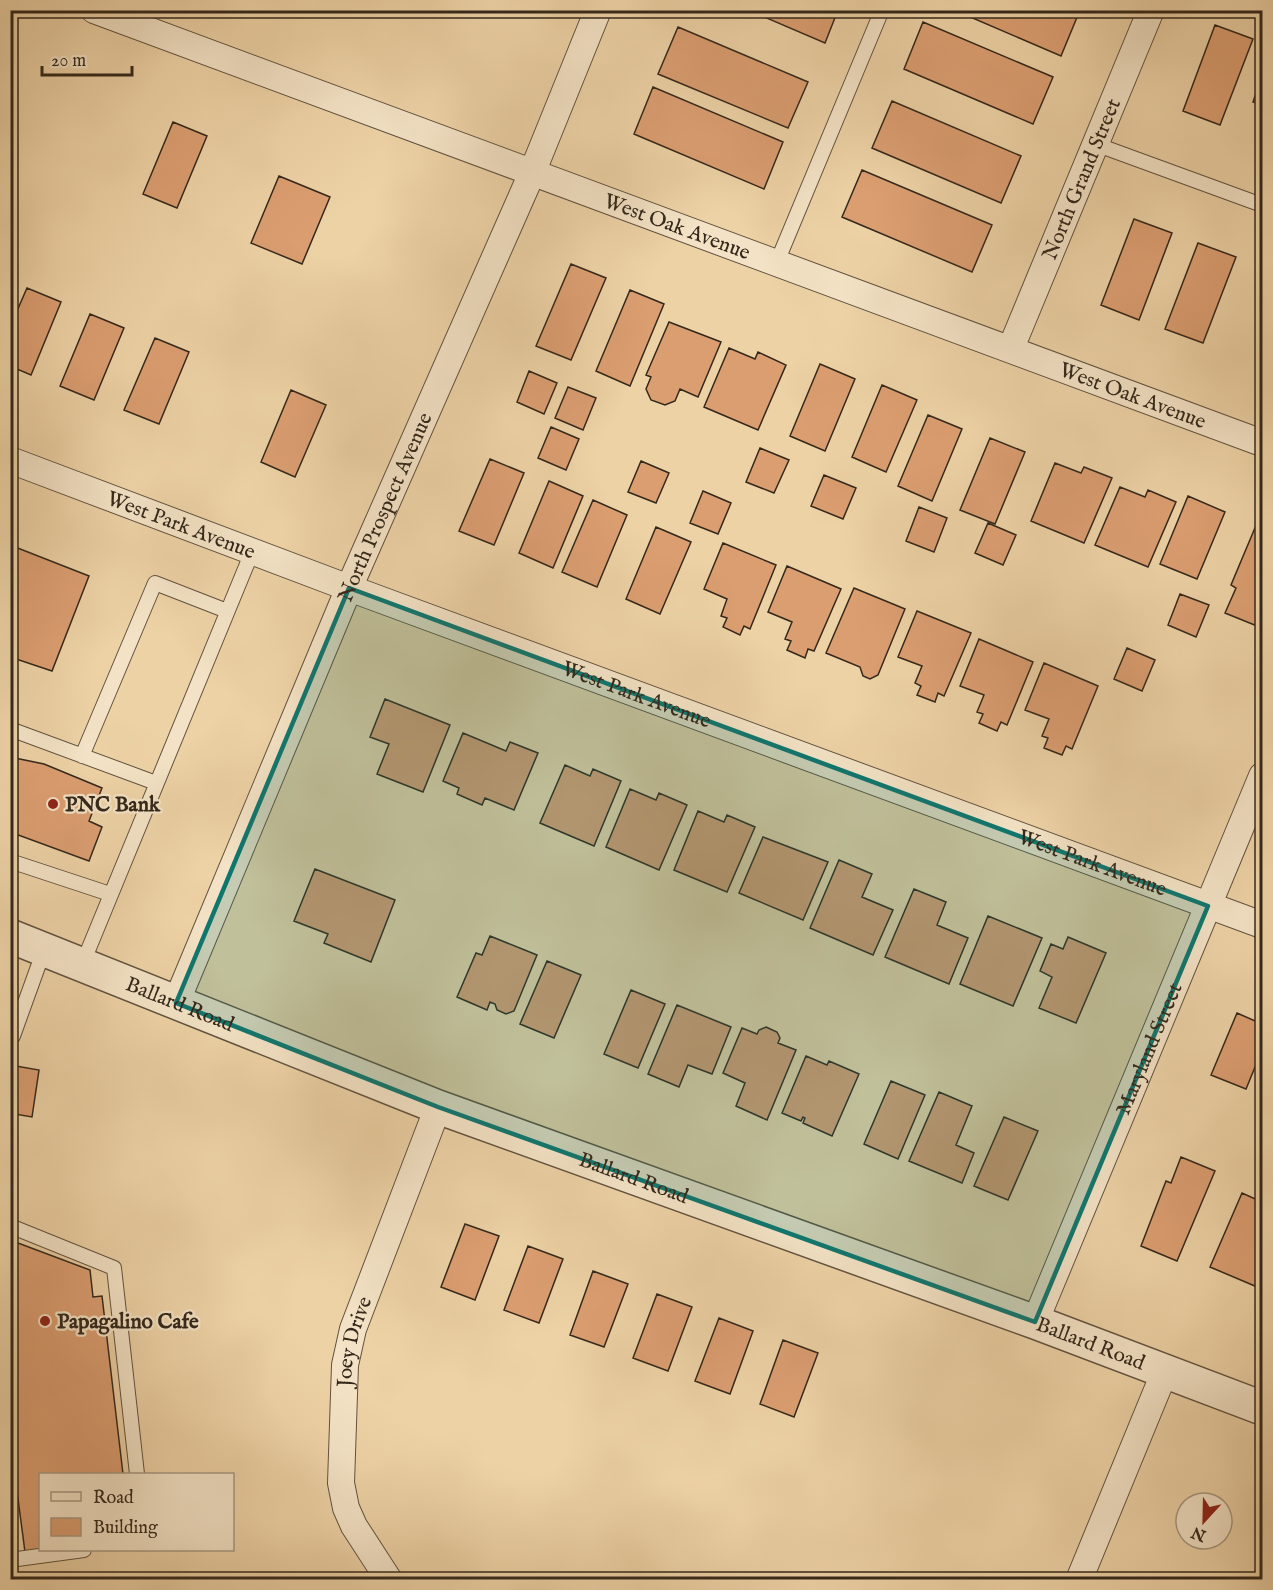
<svg xmlns="http://www.w3.org/2000/svg" width="1273" height="1590" viewBox="0 0 1273 1590" font-family="'IM FELL English',serif">
<style>
.building{fill:#db9e71;stroke:#34281b;stroke-width:1.5}
.lines{fill:none;stroke-linecap:round;stroke-linejoin:round}
.service-casing{stroke:#62523e;stroke-width:16}
.minor-casing{stroke:#62523e;stroke-width:28}
.tertiary-casing{stroke:#62523e;stroke-width:36}
.service{stroke:#f3e2c5;stroke-width:14}
.minor{stroke:#f3e2c5;stroke-width:26}
.tertiary{stroke:#f3e2c5;stroke-width:33}
.marked{fill:#0f766e;fill-opacity:0.2;stroke:#0f766e;stroke-width:4.5;stroke-linejoin:round}
.poi-dot{fill:#8f2418;stroke:#f3e2c5;stroke-width:2}
.labels{text-anchor:middle;stroke-width:4.5;stroke-linejoin:round;paint-order:stroke}
.street-label{font-size:21px;fill:#34281b;stroke:#f3e2c5}
.poi-label{font-size:21px;font-weight:bold;fill:#34281b;stroke:#f3e2c5;text-anchor:start}
</style>
<rect width="100%" height="100%" fill="#edd2a6"/>
<filter id="stains"><feTurbulence type="fractalNoise" baseFrequency=".00333" numOctaves="4"/><feColorMatrix values="0 0 0 0 .2 0 0 0 0 .09 0 0 0 0 .02 0 0 0 .5 -.17"/></filter>
<radialGradient id="worn" r=".72"><stop offset=".6" stop-color="#630" stop-opacity="0"/><stop offset="1" stop-color="#630" stop-opacity=".3"/></radialGradient>
<path class="building" d="M748,10H838L825,43Z
M954,10H1080L1061,56Z
M923,22L1053,77L1033,124L904,69Z
M1215,25L1253,39L1220,125L1183,111Z
M678,27L808,82L788,128L658,74Z
M1262,75V105L1253,102Z
M653,87L783,142L764,189L634,134Z
M892,101L1021,156L1001,203L872,148Z
M173,122L207,136L177,208L143,194Z
M862,170L992,225L972,272L842,217Z
M279,176L330,197L302,264L251,243Z
M1134,219L1172,233L1139,320L1101,305Z
M1198,243L1236,257L1203,343L1165,329Z
M571,264L606,278L571,360L536,346Z
M27,288L61,302L31,375L10,366V327Z
M630,290L664,304L630,386L596,371Z
M90,314L124,328L94,400L60,386Z
M669,322L721,342L698,397L680,389L675,401L665,405L651,400L646,389L651,377L646,375Z
M155,338L189,352L159,424L124,410Z
M1262,346V366L1256,364Z
M729,348L755,359L758,352L786,365L758,430L704,407Z
M820,364L855,379L825,451L790,436Z
M529,371L557,383L544,414L517,402Z
M882,385L917,400L886,472L852,457Z
M568,387L596,398L583,430L555,418Z
M291,390L326,405L295,477L261,462Z
M928,415L962,429L932,501L898,486Z
M551,427L579,439L566,470L538,458Z
M990,438L1025,452L995,524L960,510Z
M760,448L789,460L774,493L746,482Z
M490,459L524,473L494,545L459,531Z
M641,461L669,473L656,503L628,492Z
M1055,463L1081,473L1084,467L1112,478L1084,543L1031,521Z
M824,475L856,488L843,519L811,506Z
M549,481L583,496L553,568L519,553Z
M1120,487L1145,497L1148,490L1176,502L1148,567L1095,545Z
M703,491L731,503L718,534L690,523Z
M1188,496L1225,512L1197,579L1160,564Z
M593,500L627,515L597,587L562,572Z
M919,507L947,518L934,552L906,541Z
M988,523L1016,535L1003,565L975,553Z
M1257,523L1262,526V614L1257,626L1225,613L1236,588L1231,585Z
M656,527L691,542L660,614L626,599Z
M723,543L776,565L750,629L744,626L740,635L723,627L727,618L721,616L727,599L704,589Z
M10,545L89,576L52,671L10,657Z
M787,566L841,589L814,651L808,649L805,658L787,650L791,641L785,639L792,622L768,612Z
M854,588L905,609L878,675L870,679L863,676L860,667L826,653Z
M1180,594L1209,605L1196,637L1168,625Z
M917,611L971,633L944,696L938,693L935,702L917,695L921,686L915,683L922,666L898,657Z
M979,639L1033,662L1007,725L1001,722L997,731L979,723L983,714L977,712L984,695L960,686Z
M1127,648L1155,660L1142,691L1114,679Z
M1044,663L1098,686L1072,749L1066,746L1062,755L1044,748L1048,738L1042,736L1049,719L1025,710Z
M385,699L450,725L423,792L377,774L389,744L370,737Z
M463,733L506,751L510,742L538,753L514,810L485,798L482,805L457,794L459,788L443,781Z
M10,757L44,764L102,788L89,821L102,827L89,861L10,832Z
M565,765L590,776L593,769L621,781L594,846L540,823Z
M630,789L656,800L659,793L687,805L659,870L606,847Z
M698,811L724,822L727,815L755,827L727,892L674,870Z
M763,837L828,862L803,920L739,893Z
M839,860L872,874L862,897L893,910L873,955L810,928Z
M315,869L395,900L371,962L324,943L328,934L294,921Z
M914,889L946,902L937,925L968,938L949,984L885,957Z
M988,916L1042,938L1013,1006L960,984Z
M490,936L537,955L514,1011L506,1014L497,1010L495,1004L490,1002L487,1010L457,997L476,953L482,955Z
M1068,937L1106,953L1076,1023L1039,1008L1052,977L1040,971L1051,944L1063,949Z
M547,961L581,975L554,1038L520,1024Z
M631,990L665,1004L638,1068L604,1054Z
M677,1005L731,1027L712,1074L688,1065L679,1087L648,1074Z
M1237,1013L1262,1024V1050L1246,1089L1211,1075Z
M766,1027L777,1032L780,1038L778,1043L796,1050L767,1120L736,1106L745,1083L723,1073L742,1028L757,1034L759,1030Z
M806,1056L827,1065L829,1061L859,1074L832,1136L803,1123L805,1118L803,1117L801,1121L782,1113Z
M10,1065L39,1070L32,1117L15,1114L10,1141Z
M891,1081L925,1095L898,1159L864,1144Z
M939,1092L972,1106L956,1145L974,1153L962,1183L909,1161Z
M1004,1117L1038,1131L1008,1200L974,1186Z
M1181,1157L1215,1171L1177,1261L1141,1246L1166,1181L1171,1183Z
M1242,1193L1262,1202V1238L1257,1252L1262,1255V1289L1210,1267Z
M465,1224L499,1236L475,1300L441,1287Z
M10,1240L90,1270L93,1297L102,1296L123,1474H40V1550L25,1552L10,1438Z
M528,1246L563,1259L539,1323L504,1310Z
M593,1271L628,1284L604,1347L570,1335Z
M657,1294L692,1307L668,1371L633,1358Z
M719,1318L753,1331L730,1394L695,1381Z
M783,1340L818,1353L794,1417L760,1404Z"/>
<g class="lines">
<defs>
<path id="service" d="M1095,144L1262,205
M777,262L882,10
M10,729L156,783
M82,756L155,583L227,611
M10,861L110,894
M82,965L252,552
M10,1036H13L44,950
M10,1226L114,1268L137,1474
M10,1560L84,1550"/>
<g id="minor">
<path id="s1" d="M94,10L1262,443"/>
<path id="s2" d="M1011,348L1151,10"/>
<path id="s3" d="M10,460L349,588L1262,925"/>
<path id="s4" d="M176,1003L349,588L532,173L598,10"/>
<path id="s5" d="M1035,1322L1262,776"/>
<path id="s6" d="M389,1580L354,1526L346,1508L341,1483L345,1365L353,1329L438,1107"/>
<path d="M1079,1580L1165,1371"/>
</g>
<g id="tertiary">
<path id="s7" d="M10,936L438,1107L1035,1322L1262,1408"/>
</g>
</defs>
<use href="#service" class="service-casing"/>
<use href="#minor" class="minor-casing"/>
<use href="#tertiary" class="tertiary-casing"/>
<use href="#service" class="service"/>
<use href="#minor" class="minor"/>
<use href="#tertiary" class="tertiary"/>
</g>
<path class="marked" d="M349,588L1208,906L1035,1322L438,1107L176,1003Z"/>
<g class="poi-dot">
<circle cx="53" cy="804" r="6"/>
<circle cx="45" cy="1321" r="6"/>
</g>
<g class="labels">
<g class="street-label">
<text dy="7" stroke="none"><textPath href="#s2" startOffset="183">North Grand Street</textPath></text>
<text dy="7" stroke="none"><textPath href="#s1" startOffset="622">West Oak Avenue</textPath></text>
<text dy="7" stroke="none"><textPath href="#s1" startOffset="1108">West Oak Avenue</textPath></text>
<text dy="7" stroke="none"><textPath href="#s4" startOffset="538">North Prospect Avenue</textPath></text>
<text dy="7" stroke="none"><textPath href="#s3" startOffset="183">West Park Avenue</textPath></text>
<text dy="7" stroke="none"><textPath href="#s3" startOffset="669">West Park Avenue</textPath></text>
<text dy="7" stroke="none"><textPath href="#s3" startOffset="1155">West Park Avenue</textPath></text>
<text dy="7" stroke="none"><textPath href="#s7" startOffset="183">Ballard Road</textPath></text>
<text dy="7" stroke="none"><textPath href="#s5" startOffset="296">Maryland Street</textPath></text>
<text dy="7" stroke="none"><textPath href="#s7" startOffset="669">Ballard Road</textPath></text>
<text dy="7" stroke="none"><textPath href="#s6" startOffset="252">Joey Drive</textPath></text>
<text dy="7" stroke="none"><textPath href="#s7" startOffset="1155">Ballard Road</textPath></text>
</g>
<g class="poi-label">
<text x="65" y="811">PNC Bank</text>
<text x="57" y="1328">Papagalino Cafe</text>
</g>
</g>
<rect width="1273" height="1590" fill="none" stroke="#edd2a6" stroke-width="36"/>
<rect x="12" y="12" width="1249" height="1566" fill="none" stroke="#34281b" stroke-width="3"/>
<rect x="18" y="18" width="1237" height="1554" fill="none" stroke="#34281b" stroke-width="1.5"/>
<rect x="39" y="1473" width="195" height="78" fill="#f3e2c5" stroke="#a79881" stroke-width="1.5"/>
<rect x="51" y="1492" width="30" height="9" fill="#f3e2c5" stroke="#a79881" stroke-width="1.5"/>
<text x="93" y="1503" font-size="18" fill="#34281b">Road</text>
<rect x="51" y="1518" width="30" height="18" fill="#db9e71" stroke="#a79881" stroke-width="1.5"/>
<text x="93" y="1533" font-size="18" fill="#34281b">Building</text>
<g transform="translate(1204 1521) rotate(202)"><circle r="28" fill="#f3e2c5" stroke="#a79881" stroke-width="1.5"/>
<path d="M0-4.5L10 22L0 15L-10 22Z" fill="#8f2418"/>
<text y="-9" font-size="16" font-weight="bold" text-anchor="middle" fill="#34281b">N</text>
</g>
<path d="M42 66v9h90v-9" fill="none" stroke="#34281b" stroke-width="3"/>
<text x="51" y="66" font-size="18" fill="#34281b" stroke="#f3e2c5" stroke-width="4.5" paint-order="stroke">20 m</text>
<rect width="100%" height="100%" filter="url(#stains)"/>
<rect width="100%" height="100%" fill="url(#worn)"/>
</svg>
